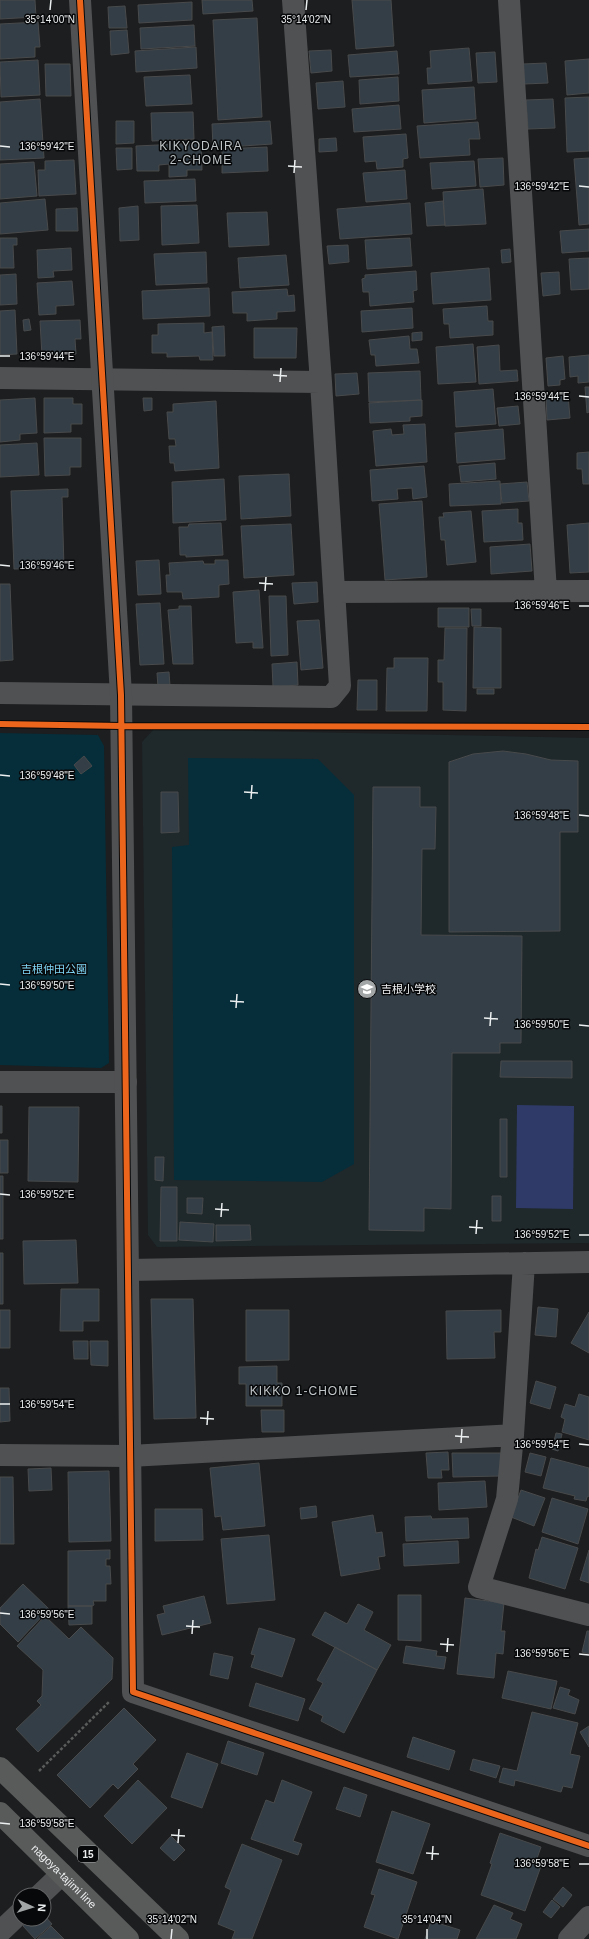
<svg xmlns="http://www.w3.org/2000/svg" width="589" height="1939" viewBox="0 0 589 1939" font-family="Arial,'Noto Sans JP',sans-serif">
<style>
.built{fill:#1f282b}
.green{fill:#062e3a}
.water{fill:#2f3a69}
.building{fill:#343e46;stroke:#484a4b}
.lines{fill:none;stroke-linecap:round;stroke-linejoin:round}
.path{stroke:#5a5b5b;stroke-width:2.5;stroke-dasharray:3 2;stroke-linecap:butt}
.minor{stroke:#505152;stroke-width:22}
.tertiary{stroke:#505152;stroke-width:22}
.primary{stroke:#595a5a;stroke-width:22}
.cycleway-casing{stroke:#070809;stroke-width:8}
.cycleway{stroke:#eb651d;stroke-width:6}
.ticks{fill:none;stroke:#eceff0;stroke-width:1.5}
.labels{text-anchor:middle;stroke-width:3;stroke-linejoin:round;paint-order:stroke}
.shield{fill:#070809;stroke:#a7aaab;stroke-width:1}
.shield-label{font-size:10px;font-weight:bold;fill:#eceff0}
.park-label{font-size:11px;fill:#7ed5f5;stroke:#070809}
.poi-label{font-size:11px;fill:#eceff0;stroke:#070809;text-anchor:start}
.street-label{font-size:11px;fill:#eceff0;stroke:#070809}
.neighbourhood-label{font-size:12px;letter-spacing:1px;fill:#c1c6c8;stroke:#070809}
.ticks-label{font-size:10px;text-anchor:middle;fill:#eceff0;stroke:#070809;stroke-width:3;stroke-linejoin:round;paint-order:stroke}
</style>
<rect width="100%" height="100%" fill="#1c1e1f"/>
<path class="built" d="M154,729L589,738V1243L157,1247L148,1235L142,742Z"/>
<path class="green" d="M0,733L98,735L104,746L109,1063L101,1068L0,1065Z
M188,758L318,759L354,795V1164L322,1182L174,1180L172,847L189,845Z"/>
<path class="water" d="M517,1105L574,1106L573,1209L516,1208Z"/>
<path class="building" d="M0,0H35L36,17L0,19Z
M202,0H252L253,11L203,14Z
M352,0H391L394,46L356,49Z
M192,2V20L139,23L138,5Z
M125,6L127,28H109L108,7Z
M257,18L262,117L218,120L213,20Z
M38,22L40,47H35V57L0,59V24Z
M194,25L195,46L141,49L140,28Z
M127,30L129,53L111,55L110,31Z
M196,47L197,68L136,72L135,51Z
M469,48L472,81L428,84L427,68H431L430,51Z
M331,50L332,71L311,73L309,51Z
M397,51L399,74L350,77L348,55Z
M495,52L497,82L478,83L476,53Z
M589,59V93L567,95L565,61Z
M38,60L40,95L1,97L0,62Z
M546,63L548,83L524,84L523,64Z
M45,64H70L71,96H46Z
M190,75L192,104L146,106L144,77Z
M398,77L399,101L360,104L359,80Z
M343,81L345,107L318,109L316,83Z
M474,87L476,119L424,123L422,90Z
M589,97V151L567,152L565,98Z
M40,99L44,158L0,160V102Z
M553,99L555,128L528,129L526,100Z
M399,105L401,129L354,132L352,109Z
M193,112L194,139L152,141L151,113Z
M116,121H134V143L116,144Z
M270,121L272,144L213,148L212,124Z
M478,122L480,139H469L470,155L420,158L417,126Z
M406,134L408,158L403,159V167L377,169L376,161L365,162L363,137Z
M336,138L337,151L319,152V139Z
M201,143L202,170H187V176L169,177V164L159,165V171H137L136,146Z
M267,147L268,171L222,173V149Z
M116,148H132V169L117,170Z
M503,158L504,185L480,187L478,159Z
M589,158V224L579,225L574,159Z
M74,160L76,194L39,196L38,170H45V161Z
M474,161L476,186L432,189L430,163Z
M34,162L37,196L0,199V164Z
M405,170L407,199L366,202L363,173Z
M195,179L196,201L145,203L144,181Z
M483,189L486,224L445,226L443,192Z
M45,199L48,230L0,234V203Z
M443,201L445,225L427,226L425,203Z
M410,203L412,234L340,239L337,209Z
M197,205L199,243L162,245L161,206Z
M138,206L139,240L120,241L119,208Z
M77,208L78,231H56V209Z
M267,212L269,245L229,247L227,213Z
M589,229V251L562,253L560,231Z
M0,238H17V245H13L14,268H0Z
M410,238L412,266L367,269L365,240Z
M348,245L349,262L329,264L327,246Z
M71,248L72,270L53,271L54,277L38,278L37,250Z
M510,249L511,262L502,263L501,250Z
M206,252L207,283L156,285L154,254Z
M286,255L289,285L240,288L238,258Z
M589,258V289L571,290L569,259Z
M489,268L491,300L433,304L431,273Z
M416,271L417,290L413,291L414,302L370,306L369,292H363L362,279L365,278V275Z
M559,272L560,294L543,296L541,273Z
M16,274L17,304L0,305V275Z
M72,281L74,305L56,306V314L39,315L37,283Z
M209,288L210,316L143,319L142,291Z
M287,289L288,296L294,295L295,311L277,312V319L247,321V313H233L232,292Z
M487,306L488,321H493V335L450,338L449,324H444L443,309Z
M412,308L413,328L362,332L361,311Z
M15,310L17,354L0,355V311Z
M29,319L31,330L24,331L23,320Z
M80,320L81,339H75L76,354L42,356L40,321Z
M204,323V333L212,332L213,360H200L199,356L167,357V353H152V335H158V324Z
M224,326L225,356H214L212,327Z
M254,328H297L296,358H254Z
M422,332V340L412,341V333Z
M409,336L410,349H417L419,363L376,366L375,355H371L369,340Z
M473,344L476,382L438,384L436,347Z
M499,345L500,371L517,370L518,381L479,384L477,347Z
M589,355V382L578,383V376L570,377L569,357Z
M563,356L565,379L560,380V385L548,386L546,358Z
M420,371L421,400L369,402L368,373Z
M357,373L359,394L336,396L335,374Z
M585,387H589V412L587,413Z
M493,389L496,424L456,427L454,392Z
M568,395L570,418L547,420L546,396Z
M35,398L37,433L20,434V440L0,442V400Z
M44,398H73V404H82V424H71V432L44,433Z
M143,398H152V410L144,411Z
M422,400V416L410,417V421L370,423L369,403Z
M216,401L219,468L175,471L174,463H170L169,446H176L175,439H169L167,412H173V404Z
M518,406L520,424L499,426L497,408Z
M425,424L427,462L376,466L373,431L391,429L392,435L404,434L403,425Z
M503,429L505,459L457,463L455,433Z
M44,438H81V467H70V475L45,476Z
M37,443L39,475L0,477V445Z
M589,452V484H583L582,469H577V453Z
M495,463L496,479L461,482L459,466Z
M424,466L427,497L413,499L412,488L397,489L398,499L372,501L370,470Z
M289,474L291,516L241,519L239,476Z
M224,479L226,520L173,523L172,482Z
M500,481L501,504L450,506L449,484Z
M527,482L529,501L502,503L500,484Z
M68,489V497H62L64,568L14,569L11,491Z
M422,501L427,577L385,580L379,504Z
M518,509V523H522L523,540L484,542L482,511Z
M471,511L476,562L447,565L445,540H441L439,517H444L443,513Z
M221,523L223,555L186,557V555H180L179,527H188L189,524Z
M589,523V572L570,573L567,525Z
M291,524L294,575L244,578L241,526Z
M530,544L532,571L491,574L490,547Z
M159,560L161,594L138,595L136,561Z
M215,560H228L229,584L219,585V597L183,599L182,592H167L166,575H170L169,563L203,561L204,564H215Z
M317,582L318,602L294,604L292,583Z
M0,584H10L13,660L0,661Z
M259,590L263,648H253V642L236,643L233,592Z
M269,596H286L288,655L271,656Z
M160,603L164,664L140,665L136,604Z
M179,606H191L193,664H173L168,610L179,609Z
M438,608H469V627H438Z
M471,609H481V626H472Z
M319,620L323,668L301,670L297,621Z
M474,627L501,628V688H473Z
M445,628H467L466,711L443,710V682H438V660H444Z
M394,658H428L427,711H386L387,668H394Z
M297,662L298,685L273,687L272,664Z
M169,672L170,686L158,687L157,673Z
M358,680H377V710H357Z
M477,689H494V694H477Z
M503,751L526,754L551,760L578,761V832H560V931L449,932V762L473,754Z
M84,756L92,766L81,774L74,765Z
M373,787H420V807H436L435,849H422L421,935L522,936L521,1043H500V1053H452L451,1209L424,1208V1231L369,1230Z
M161,792H178L179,832L161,833Z
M501,1061H572V1078L500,1077Z
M0,1106H2V1133H0Z
M29,1107H79L78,1182L28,1181Z
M500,1119H507V1177H500Z
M0,1140H8V1173H0Z
M155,1157H164L163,1181L155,1180Z
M0,1176H3V1239H0Z
M161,1187H177V1241H160Z
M492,1196H501V1221H492Z
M187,1198H203L202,1214L187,1213Z
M180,1222L214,1224L213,1242L179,1240Z
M216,1225H250L251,1240L216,1241Z
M76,1240L78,1283L24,1284L23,1241Z
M0,1253H3V1304H0Z
M61,1289H99V1321H83V1331H60Z
M151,1299H193L196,1418L154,1419Z
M538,1307L558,1309L556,1337L535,1335Z
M0,1310H10V1348H0Z
M246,1310H289V1360L246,1361Z
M501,1310V1332H494L495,1358L447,1359L446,1311Z
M589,1312V1353L571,1343Z
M73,1341H88V1359H74Z
M90,1341H108V1366L91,1365Z
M277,1366V1383H282V1406H246V1384H239V1367Z
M536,1381L556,1387L550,1409L530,1403Z
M0,1388H9L10,1421L0,1422Z
M579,1394L589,1397V1440L562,1432L565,1419L561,1417L565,1404L575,1407Z
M261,1410H284V1432H262Z
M556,1433L562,1434L558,1451L552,1449Z
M448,1452L449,1470H441L442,1478H428L426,1453Z
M452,1453H501V1476L453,1477Z
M530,1453L546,1457L541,1476L525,1472Z
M551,1458L589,1468V1496L587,1497L586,1501L574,1499L575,1496L543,1488Z
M259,1463L265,1526L223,1530L221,1516L215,1517L210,1468Z
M51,1468L52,1490L29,1491L28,1469Z
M109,1471L111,1541L69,1542L68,1472Z
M0,1477H13L14,1544H0Z
M485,1481L487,1507L439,1510L438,1483Z
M521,1490L545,1498L534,1526L511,1517Z
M552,1498L588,1509L578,1544L542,1532Z
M316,1506L317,1517L301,1519L300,1508Z
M155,1509H202L203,1540L155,1541Z
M373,1515L376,1533L382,1532L385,1556L378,1557L380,1569L341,1576L332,1522Z
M431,1516L432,1519L468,1518L469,1538L406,1541L405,1517Z
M269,1535L275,1600L227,1604L221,1539Z
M542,1537L578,1548L565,1589L529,1578L536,1549L538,1550Z
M458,1541L459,1563L404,1566L403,1544Z
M110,1550V1559H106V1566H110L111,1584H106V1601H93L94,1605L92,1606H68V1551Z
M589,1550V1583L580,1580Z
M23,1584L49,1609L18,1642L0,1624V1608Z
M398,1595H421V1641L398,1640Z
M204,1596L211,1623L162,1635L157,1615L165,1613L163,1606Z
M465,1598L504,1603L501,1631H505L503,1654L496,1653L494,1678L457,1674Z
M358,1604L373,1612L364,1630L391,1645L377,1670L312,1635L325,1612L347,1624Z
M68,1606H92V1624L69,1625Z
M45,1616L69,1639L81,1627L113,1658L112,1679L38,1752L16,1729L41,1705L37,1701L42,1696L43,1670L17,1646Z
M259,1628L295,1639L282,1677L251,1667L255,1655L251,1654Z
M587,1631H589V1654L582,1652Z
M406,1646L437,1651L436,1656L446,1657L444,1669L403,1663Z
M335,1647L377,1670L344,1733L321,1721L323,1716L309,1709L323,1683L317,1680Z
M214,1653L233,1657L228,1679L210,1675Z
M508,1671L557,1681L551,1709L502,1698Z
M256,1683L305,1699L298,1721L249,1706Z
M560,1687L570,1690L568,1695L579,1700L575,1714L553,1708Z
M124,1708L156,1740L133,1764L138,1769L118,1789L113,1784L90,1808L57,1775Z
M532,1712L578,1723L570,1754L580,1756L572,1788L563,1786L561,1792L515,1780L514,1786L499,1782L503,1768L517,1771Z
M589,1726V1747L580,1732Z
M413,1737L455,1751L449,1770L407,1757Z
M228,1741L264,1753L257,1775L221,1763Z
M187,1753L218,1764L202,1808L171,1797Z
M473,1759L500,1766L496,1778L470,1770Z
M138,1780L167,1808L132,1844L104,1816Z
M282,1780L312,1792L293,1841L302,1844L298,1855L251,1839L266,1800L274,1803Z
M344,1787L367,1795L360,1817L336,1809Z
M392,1811L430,1824L413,1874L376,1862Z
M500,1833L541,1847L535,1864L541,1866L525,1911L481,1895L492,1864L490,1863Z
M171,1836L185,1850L174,1861L160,1848Z
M242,1844L282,1860L252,1939H232L235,1931L218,1924L231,1890L225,1887Z
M379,1869L417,1882L398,1939L364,1927L375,1895L371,1894Z
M563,1887L572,1895L563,1907L553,1899Z
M552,1900L560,1907L551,1918L543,1912Z
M494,1905L513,1913L510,1919L522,1924L516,1939H476Z
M44,1915L52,1924L35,1939L23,1926L30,1919H44Z
M431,1921L460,1930L457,1939H425Z
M51,1926L64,1939H37Z"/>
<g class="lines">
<path class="path" d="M0,724L97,726
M146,726L589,727
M39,1771L110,1701"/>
<path class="minor" d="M509,0L546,592
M0,378L321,382
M334,592L589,591
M0,693L331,697L340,686L321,382L293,0
M0,1082H126
M524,1263L513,1435L507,1499L479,1587L589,1615
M128,1270L589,1262
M0,1455L130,1456L513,1435
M40,1895L62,1874
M0,1932L20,1913"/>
<path class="tertiary" d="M80,0L121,695L133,1692L589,1846
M569,1939L589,1917"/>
<g class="primary">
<path d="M0,1768L178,1939"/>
<path id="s1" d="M0,1813L128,1939"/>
</g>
<defs>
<path id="cycleway" d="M80,0L121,695L133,1692L589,1846
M0,724L122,726L589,727"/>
</defs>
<use href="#cycleway" class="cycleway-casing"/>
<use href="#cycleway" class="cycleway"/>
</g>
<path class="ticks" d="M50,10L51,0M306,10L307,0M0,146L10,147M288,166L302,167M294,173L295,160M579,186L589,187M0,356H10M273,375L287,376M280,382L281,368M579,396L589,397M0,565L10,566M259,583L273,584M265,591L266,577M579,606H589M0,775L10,776M244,792L258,793M251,799L252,785M579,815L589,816M0,984L10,985M230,1001L244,1002M236,1008L237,994M484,1018L498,1019M579,1025L589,1026M490,1026L491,1012M0,1194L10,1195M215,1209L229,1210M221,1217L222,1203M469,1227L483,1228M476,1234L477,1220M579,1235H589M0,1404H10M200,1418L214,1419M207,1425L208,1411M455,1436L469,1437M461,1443L462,1429M579,1444L589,1445M0,1613L10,1614M186,1626L200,1627M192,1634L193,1620M440,1644L454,1645M447,1652L448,1638M579,1654L589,1655M0,1823L10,1824M171,1835L185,1836M178,1843L179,1829M426,1853L439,1854M432,1860L433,1846M579,1864H589M171,1939L172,1929M427,1939V1929"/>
<defs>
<symbol id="school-disc" viewBox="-11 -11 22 22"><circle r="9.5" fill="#a3a6a7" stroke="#070809"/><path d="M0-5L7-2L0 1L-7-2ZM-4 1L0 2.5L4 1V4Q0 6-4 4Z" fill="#fff"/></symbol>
</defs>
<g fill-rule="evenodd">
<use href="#school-disc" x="356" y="978" width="22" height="22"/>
</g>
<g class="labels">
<rect class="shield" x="78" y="1846" width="20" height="16" rx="3"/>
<g class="shield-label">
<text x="88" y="1858">15</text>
</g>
<g class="park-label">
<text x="54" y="973">吉根仲田公園</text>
</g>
<g class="poi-label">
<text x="381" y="993">吉根小学校</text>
</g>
<g class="street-label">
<text dy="4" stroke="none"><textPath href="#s1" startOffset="90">nagoya-tajimi line</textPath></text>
</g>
<g class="neighbourhood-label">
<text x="201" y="150">KIKYODAIRA<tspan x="201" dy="14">2-CHOME</tspan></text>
<text x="304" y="1395">KIKKO 1-CHOME</text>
</g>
</g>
<g class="ticks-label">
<text x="50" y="23">35°14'00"N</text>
<text x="306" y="23">35°14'02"N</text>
<text x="47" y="150">136°59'42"E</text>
<text x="542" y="190">136°59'42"E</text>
<text x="47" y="360">136°59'44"E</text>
<text x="542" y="400">136°59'44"E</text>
<text x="47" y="569">136°59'46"E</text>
<text x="542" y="609">136°59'46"E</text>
<text x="47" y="779">136°59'48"E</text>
<text x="542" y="819">136°59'48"E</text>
<text x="47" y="989">136°59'50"E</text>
<text x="542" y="1028">136°59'50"E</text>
<text x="47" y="1198">136°59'52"E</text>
<text x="542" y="1238">136°59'52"E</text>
<text x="47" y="1408">136°59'54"E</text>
<text x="542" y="1448">136°59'54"E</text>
<text x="47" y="1618">136°59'56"E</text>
<text x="542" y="1657">136°59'56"E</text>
<text x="47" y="1827">136°59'58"E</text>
<text x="542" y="1867">136°59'58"E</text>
<text x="172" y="1923">35°14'02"N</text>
<text x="427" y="1923">35°14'04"N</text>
</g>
<g transform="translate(32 1907) rotate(94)"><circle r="19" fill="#070809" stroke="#636465"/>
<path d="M0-3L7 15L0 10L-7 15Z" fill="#a3a6a7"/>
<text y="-6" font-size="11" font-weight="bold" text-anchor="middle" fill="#eceff0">N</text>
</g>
</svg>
